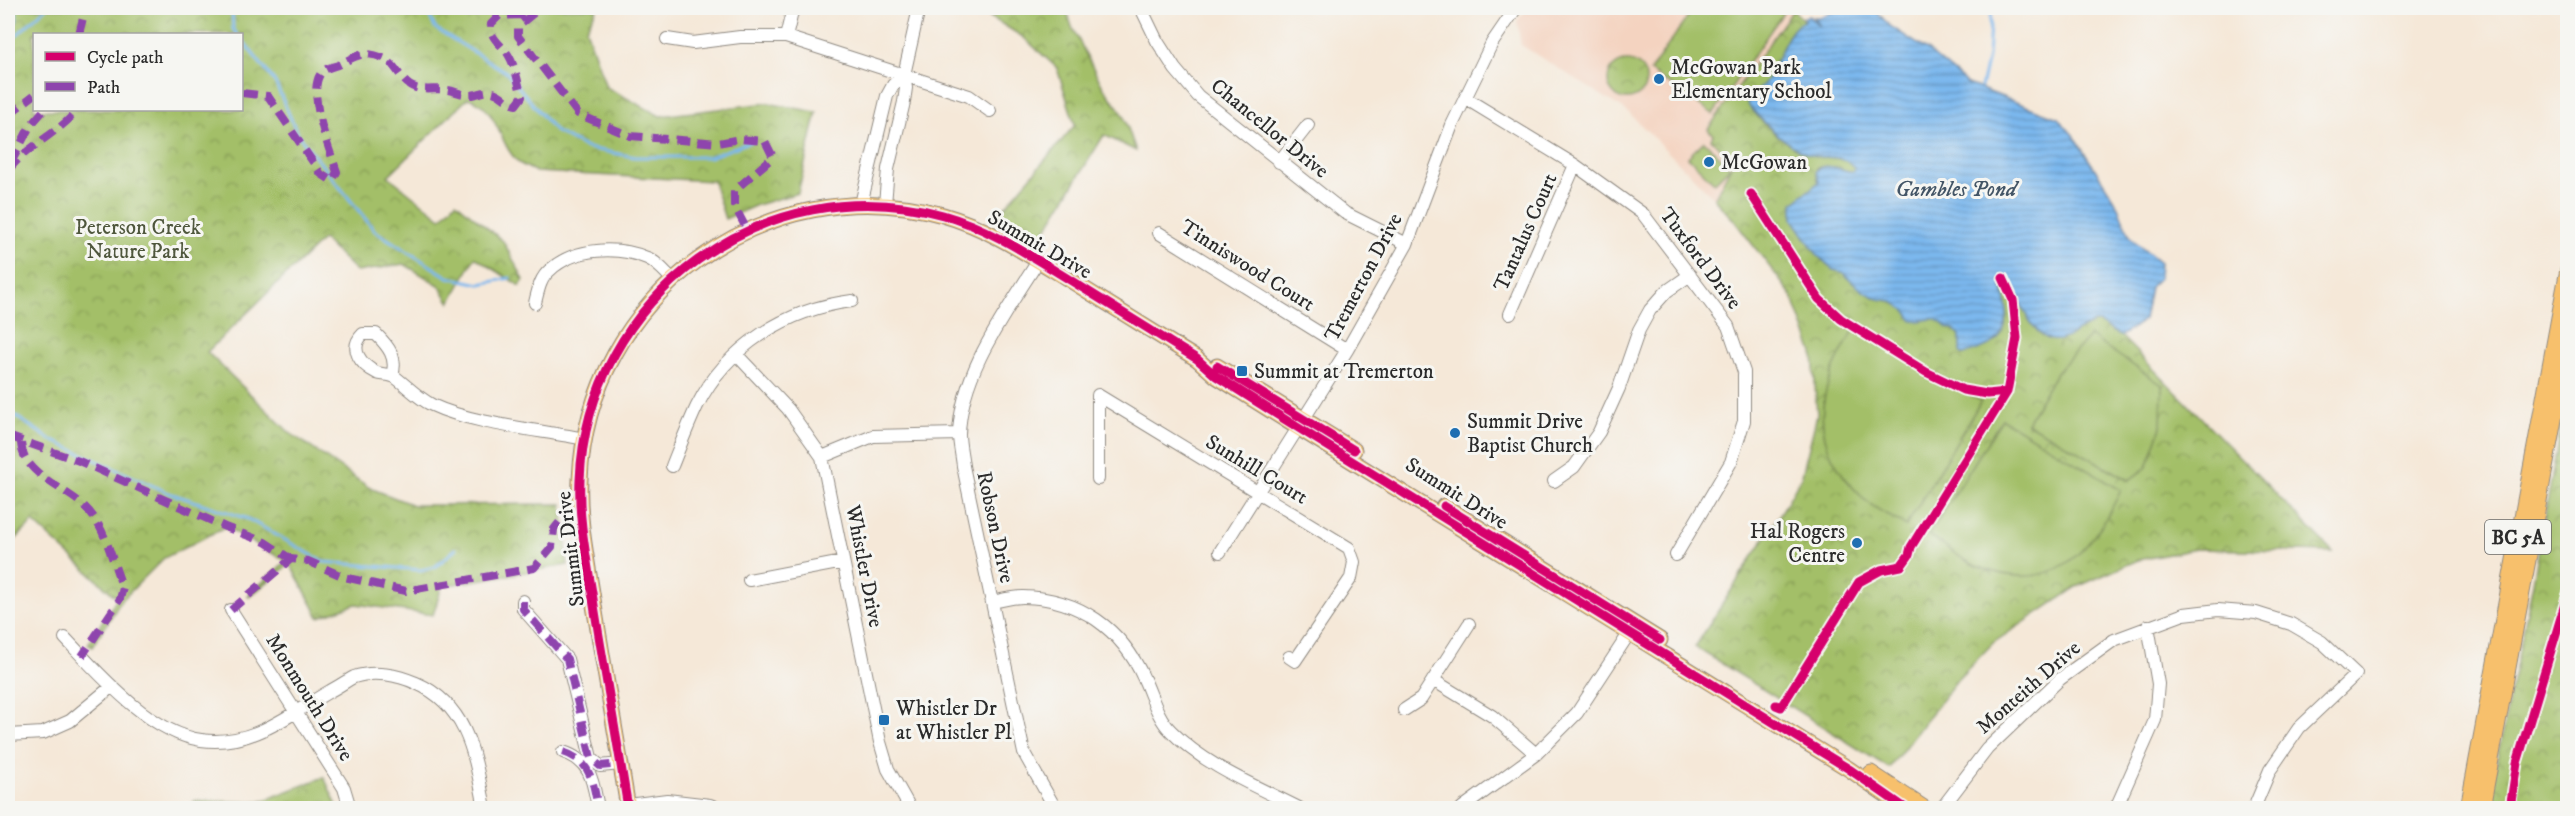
<svg xmlns="http://www.w3.org/2000/svg" width="2575" height="816" viewBox="0 0 2575 816" font-family="'IM FELL DW Pica',serif">
<style>
.built{fill:#f4d3c0}
.park{fill:url(#park-crowns);stroke:#677549;stroke-width:1.5;fill-rule:evenodd}
.garden{fill:#a3bf67;stroke:#677549;stroke-width:1.5}
.water{fill:url(#water-rules);stroke:#54728c;stroke-width:1.5}
.lines{fill:none;stroke-linecap:round;stroke-linejoin:round}
.stream{stroke:#7cb8ee;stroke-width:3}
.minor-casing{stroke:#908a82;stroke-width:14}
.major-casing{stroke:#908a82;stroke-width:17}
.minor{stroke:#fff;stroke-width:12}
.major{stroke:#f7c06c;stroke-width:15}
.quiet{stroke:#8e44ad;stroke-width:8;stroke-dasharray:15 8;stroke-linecap:butt}
.cycleway-casing{stroke:#f6f6f2;stroke-width:13}
.cycleway{stroke:#d6006c;stroke-width:9}
.poi-dot{fill:#1f6fb2;stroke:#f6f6f2;stroke-width:2}
.labels{text-anchor:middle;stroke-width:6;stroke-linejoin:round;paint-order:stroke}
.shield{fill:#f6f6f2;stroke:#686867;stroke-width:1.5}
.shield-label{font-size:20px;font-weight:bold;fill:#2b2b2b}
.poi-label{font-size:21px;fill:#2b2b2b;stroke:#f6f6f2;text-anchor:start}
.street-label{font-size:21px;fill:#2b2b2b;stroke:#f6f6f2}
.park-label{font-size:21px;fill:#4f573d;stroke:#f6f6f2}
.water-label{font-size:22px;font-style:italic;fill:#435566;stroke:#f6f6f2}
</style>
<defs>
<pattern id="park-crowns" width="20" height="18" patternUnits="userSpaceOnUse" patternTransform="scale(1.5)"><rect width="20" height="18" fill="#a3bf67"/><path d="M2 6a3 3 0 1 1 6 0M12 15a3 3 0 1 1 6 0" fill="none" stroke="#859b55"/></pattern>
<pattern id="water-rules" width="6" height="5" patternUnits="userSpaceOnUse" patternTransform="scale(1.5)"><rect width="6" height="5" fill="#7cb8ee"/><path d="M0 2.5h6" fill="none" stroke="#6696c1"/></pattern>
</defs>
<rect width="100%" height="100%" fill="#f6f6f2"/>
<filter id="ink" filterUnits="userSpaceOnUse"><feTurbulence type="fractalNoise" baseFrequency=".0167" numOctaves="2"/><feDisplacementMap in="SourceGraphic" scale="12" xChannelSelector="R" yChannelSelector="G"/><feConvolveMatrix kernelMatrix="1 2 1 2 8 2 1 2 1" color-interpolation-filters="sRGB"/></filter>
<filter id="wash" filterUnits="userSpaceOnUse"><feTurbulence type="fractalNoise" baseFrequency=".008" numOctaves="4" result="noise"/><feDisplacementMap in="SourceGraphic" scale="24" xChannelSelector="R" yChannelSelector="G"/><feGaussianBlur stdDeviation="1.35" result="paint"/><feColorMatrix in="noise" values="0 0 0 0 0 0 0 0 0 0 0 0 0 0 0 0 0 1.4 0 .05"/><feComposite in="paint" operator="in"/></filter>
<g filter="url(#wash)">
<rect width="100%" height="100%" fill="#f5e8d8"/>
<path class="built" d="M1528,8L1794,9L1708,130L1735,159L1714,198L1628,112L1521,45L1517,21Z"/>
<path class="park" d="M8,8H597L586,29L606,87L660,116L767,103L817,112L798,193L757,205L725,219L713,181L536,172C531,169 524,166 519,163C498,144 498,106 468,98L388,176L441,218L456,202L503,241L524,280L520,286L475,257L450,303L439,285L404,264L357,272L323,239L207,352L290,433L370,488L413,505L562,504L568,565L442,586L433,615L356,604L319,617L290,564L249,597L247,596L286,561L225,527L164,558L121,601L92,647L88,644L117,598L33,522L8,547ZM242,34V110H34V34Z
M989,8H1066L1072,27L1103,87L1123,114L1136,151L1104,135L1040,239L997,216L1075,125L1057,68L1023,37L989,16Z
M1793,10L1805,22C1787,25 1777,64 1768,79C1762,88 1753,95 1747,103C1761,123 1788,148 1812,155C1829,160 1841,153 1855,168L1853,172L1826,166L1817,168L1816,171L1819,182L1793,203V219L1818,256L1834,270L1842,272L1863,291L1879,299L1892,301L1907,311L1913,321L1932,318L1940,320L1949,329H1954L1960,336V352L1963,355C2011,337 2011,328 2001,281L2004,277L2008,279C2018,296 2034,345 2059,340C2071,337 2082,328 2093,323H2099L2121,336L2333,552L2196,549L2138,560L2077,587L1993,643L1957,680L1889,768L1695,647L1785,506L1802,475L1817,415L1813,353L1792,296L1733,219L1714,199L1733,162L1711,139L1713,135L1708,129Z
M1608 80a19 19 0 1 1 38 0a19 19 0 1 1-38 0Z
M2567,391V808H2487L2533,583Z
M324,777L338,808H190L194,801L260,802Z"/>
<path class="garden" d="M1694,8H1775L1783,13L1713,114L1650,71Z
M1704,141L1730,167L1714,183L1688,157Z
M1856,327L1981,401L1906,526C1892,517 1874,509 1863,498C1804,441 1816,391 1856,327Z
M2090,336L2162,385L2161,427L2147,467L2129,480L2027,423L2056,373Z
M2002,419L2121,490C2091,553 2054,596 1979,567C1962,561 1945,545 1929,535Z"/>
<path class="water" d="M1840,10H1875L1890,26L1927,50L1968,84L2058,118L2073,135L2115,200L2131,238L2160,262L2159,278L2150,287L2144,320L2121,336L2099,323H2093C2082,327 2071,337 2059,340C2034,345 2018,296 2008,279L2004,277L2001,281C2007,303 2014,329 1991,344C1982,349 1973,351 1964,355L1960,352V336L1954,329L1947,328C1932,312 1930,322 1913,321L1906,311L1892,301L1879,299L1863,291L1842,272L1834,270L1818,256L1793,219V203L1819,182L1816,171C1827,161 1840,170 1853,172L1855,168C1841,153 1829,160 1812,155C1790,149 1761,121 1747,103C1753,95 1762,88 1768,78C1777,64 1788,25 1805,21L1804,17L1809,16L1819,26L1813,17H1819Z"/>
<g class="lines">
<path class="stream" d="M232,8L233,29L237,34
M426,8L435,28L506,72L556,132L587,148L635,157H709L752,141
M8,38L16,20V8
M242,40L275,82L298,135L375,231L448,277L480,284L510,278
M8,43L46,8
M1981,87L1988,57L1991,8
M8,411L51,440L169,493L248,519L324,562L421,570L435,567L456,549"/>
</g>
</g>
<g filter="url(#ink)">
<g class="lines">
<defs>
<path id="minor" d="M1141,8L1157,41L1175,69L1198,96L1345,213L1407,244
M786,37L793,8
M667,39L693,43L740,37H786L969,96L990,111
M1465,98L1575,165L1643,214L1728,326L1744,372V421L1731,462L1676,555
M1279,162L1308,125
M861,204L887,96L893,85L904,75
M885,204L888,169L904,102L906,88L904,75L919,8
M1159,233L1347,350
M1038,261C1006,313 961,371 959,434C959,444 962,456 963,466L1024,753L1055,808
M535,303C538,291 540,278 550,270C575,247 618,246 647,258C656,261 665,272 672,279
M1510,314L1575,165
M736,354L788,409L822,457L880,742L888,769L910,808
M392,375C398,358 388,346 376,334H363C348,349 361,365 377,373C383,375 390,374 395,377C407,386 418,398 432,405C472,424 540,430 585,439
M822,457L873,436L959,434
M672,466C680,446 688,425 697,406C727,346 787,309 852,301
M1098,479V395L1349,548L1354,562L1351,578L1295,661L1289,657
M1554,481L1574,467L1599,432L1619,388L1639,330L1650,310L1667,291L1690,275
M1220,552L1347,350L1407,244L1452,125L1492,43L1516,8
M749,580L843,562
M523,601V609L567,659L591,758L600,766L621,764
M992,602C1002,600 1013,597 1023,597C1079,598 1122,629 1144,679C1152,696 1157,717 1171,731C1205,766 1256,786 1299,808
M231,610L344,788L350,808
M65,638C99,674 150,733 201,740C253,747 288,715 330,691C338,687 346,681 354,677C374,670 398,675 416,683C469,706 475,758 485,808
M1433,680L1492,716L1536,754
M1404,710L1421,699L1469,624
M8,735L43,733L70,721L111,687
M563,752C592,761 593,783 598,808
M628,805L667,800L710,805L717,808
M1462,808L1536,754L1577,713L1634,626
M1942,808L1987,749L2060,679L2114,640L2184,614L2218,610L2256,613L2291,624L2322,642L2356,674L2299,728L2270,770L2254,808
M2116,808L2155,720L2158,684L2148,626"/>
<path id="major" d="M1217,366L1354,450
M1444,506L1660,640
M1871,773L1924,808
M628,808C617,739 604,669 593,599C587,560 578,519 580,480C587,296 766,166 943,215C989,228 1029,255 1070,280C1112,306 1154,332 1197,359L1216,376L1297,427L1849,769L1905,808
M2468,808L2568,269
M2482,808L2568,344"/>
</defs>
<use href="#minor" class="minor-casing"/>
<use href="#major" class="major-casing"/>
<use href="#minor" class="minor"/>
<use href="#major" class="major"/>
<path class="quiet" d="M534,13L518,26V36L578,114L630,136L718,143L740,139L765,141L773,157L734,191V205L748,232
M79,34L83,18L90,8
M242,93L268,96L321,174L332,181L337,172C330,150 304,88 323,71C328,67 334,67 340,64C357,56 362,50 383,58C398,64 400,84 416,88C426,91 437,88 448,90C455,91 462,95 470,95C477,95 485,90 493,92C502,94 507,104 516,105L522,97C518,83 516,68 509,56C502,44 489,39 491,24L499,16L522,15L540,8
M8,115L34,95
M11,163L30,126L44,110
M8,171C27,145 60,133 77,110
M8,436L79,461L225,527L265,542L291,559
M21,443C23,474 64,487 84,506C107,528 111,560 123,588L120,599L82,656
M523,601V609L567,659L591,758L600,766L621,764
M231,610L291,559L308,561L344,577L406,591L534,568L552,547L554,529L566,514L582,510
M563,752C592,761 593,783 598,808"/>
<defs>
<path id="cycleway" d="M1751,194L1819,299L1841,319L1926,372L1963,390L1987,394L2007,392
M1217,366L1354,450
M1444,506L1660,640
M1776,705L1781,707L1859,582L1881,570L1901,566L1909,555L1911,547L2007,392L2017,338L2013,300L2003,278
M628,808C617,739 604,669 593,599C587,560 578,519 580,480C587,296 766,166 943,215C989,228 1029,255 1070,280C1112,306 1154,332 1197,359L1216,376L1297,427L1849,769L1905,808
M2510,808L2517,763L2568,594"/>
</defs>
<use href="#cycleway" class="cycleway-casing"/>
<use href="#cycleway" class="cycleway"/>
</g>
</g>
<g class="poi-dot">
<circle cx="1659" cy="79" r="6"/>
<circle cx="1709" cy="162" r="6"/>
<rect x="1236" y="365" width="12" height="12" rx="3"/>
<circle cx="1455" cy="433" r="6"/>
<circle cx="1857" cy="543" r="6"/>
<rect x="878" y="714" width="12" height="12" rx="3"/>
</g>
<g class="labels">
<rect class="shield" x="2485" y="520" width="66" height="34" rx="4.5"/>
<g class="shield-label">
<text x="2518" y="544">BC 5A</text>
</g>
<g class="poi-label">
<text x="1671" y="74">McGowan Park<tspan x="1671" dy="24">Elementary School</tspan></text>
<text x="1721" y="169">McGowan</text>
<text x="1254" y="378">Summit at Tremerton</text>
<text x="1467" y="428">Summit Drive<tspan x="1467" dy="24">Baptist Church</tspan></text>
<text x="1845" y="538" text-anchor="end">Hal Rogers<tspan x="1845" dy="24">Centre</tspan></text>
<text x="896" y="715">Whistler Dr<tspan x="896" dy="24">at Whistler Pl</tspan></text>
</g>
<g class="street-label">
<text transform="translate(1270 128) rotate(39)" y="7">Chancellor Drive</text>
<text transform="translate(1525 232) rotate(-66)" y="7">Tantalus Court</text>
<text transform="translate(1040 244) rotate(30)" y="7">Summit Drive</text>
<text transform="translate(1701 258) rotate(53)" y="7">Tuxford Drive</text>
<text transform="translate(1248 265) rotate(32)" y="7">Tinniswood Court</text>
<text transform="translate(1363 277) rotate(-62)" y="7">Tremerton Drive</text>
<text transform="translate(1257 469) rotate(31)" y="7">Sunhill Court</text>
<text transform="translate(1457 493) rotate(32)" y="7">Summit Drive</text>
<text transform="translate(996 527) rotate(78)" y="7">Robson Drive</text>
<text transform="translate(570 549) rotate(-97)" y="7">Summit Drive</text>
<text transform="translate(865 566) rotate(79)" y="7">Whistler Drive</text>
<text transform="translate(2028 687) rotate(-41)" y="7">Monteith Drive</text>
<text transform="translate(310 697) rotate(58)" y="7">Monmouth Drive</text>
</g>
<g class="park-label">
<text x="138" y="234">Peterson Creek<tspan x="138" dy="24">Nature Park</tspan></text>
</g>
<g class="water-label">
<text x="1956" y="196">Gambles Pond</text>
</g>
</g>
<rect width="2575" height="816" fill="none" stroke="#f6f6f2" stroke-width="30"/>
<rect x="33" y="33" width="210" height="78" fill="#f6f6f2" stroke="#a5a5a2" stroke-width="1.5"/>
<rect x="45" y="52" width="30" height="9" fill="#d6006c" stroke="#a5a5a2" stroke-width="1.5"/>
<text x="87" y="63" font-size="18" fill="#2b2b2b">Cycle path</text>
<rect x="45" y="82" width="30" height="9" fill="#8e44ad" stroke="#a5a5a2" stroke-width="1.5"/>
<text x="87" y="93" font-size="18" fill="#2b2b2b">Path</text>
</svg>
